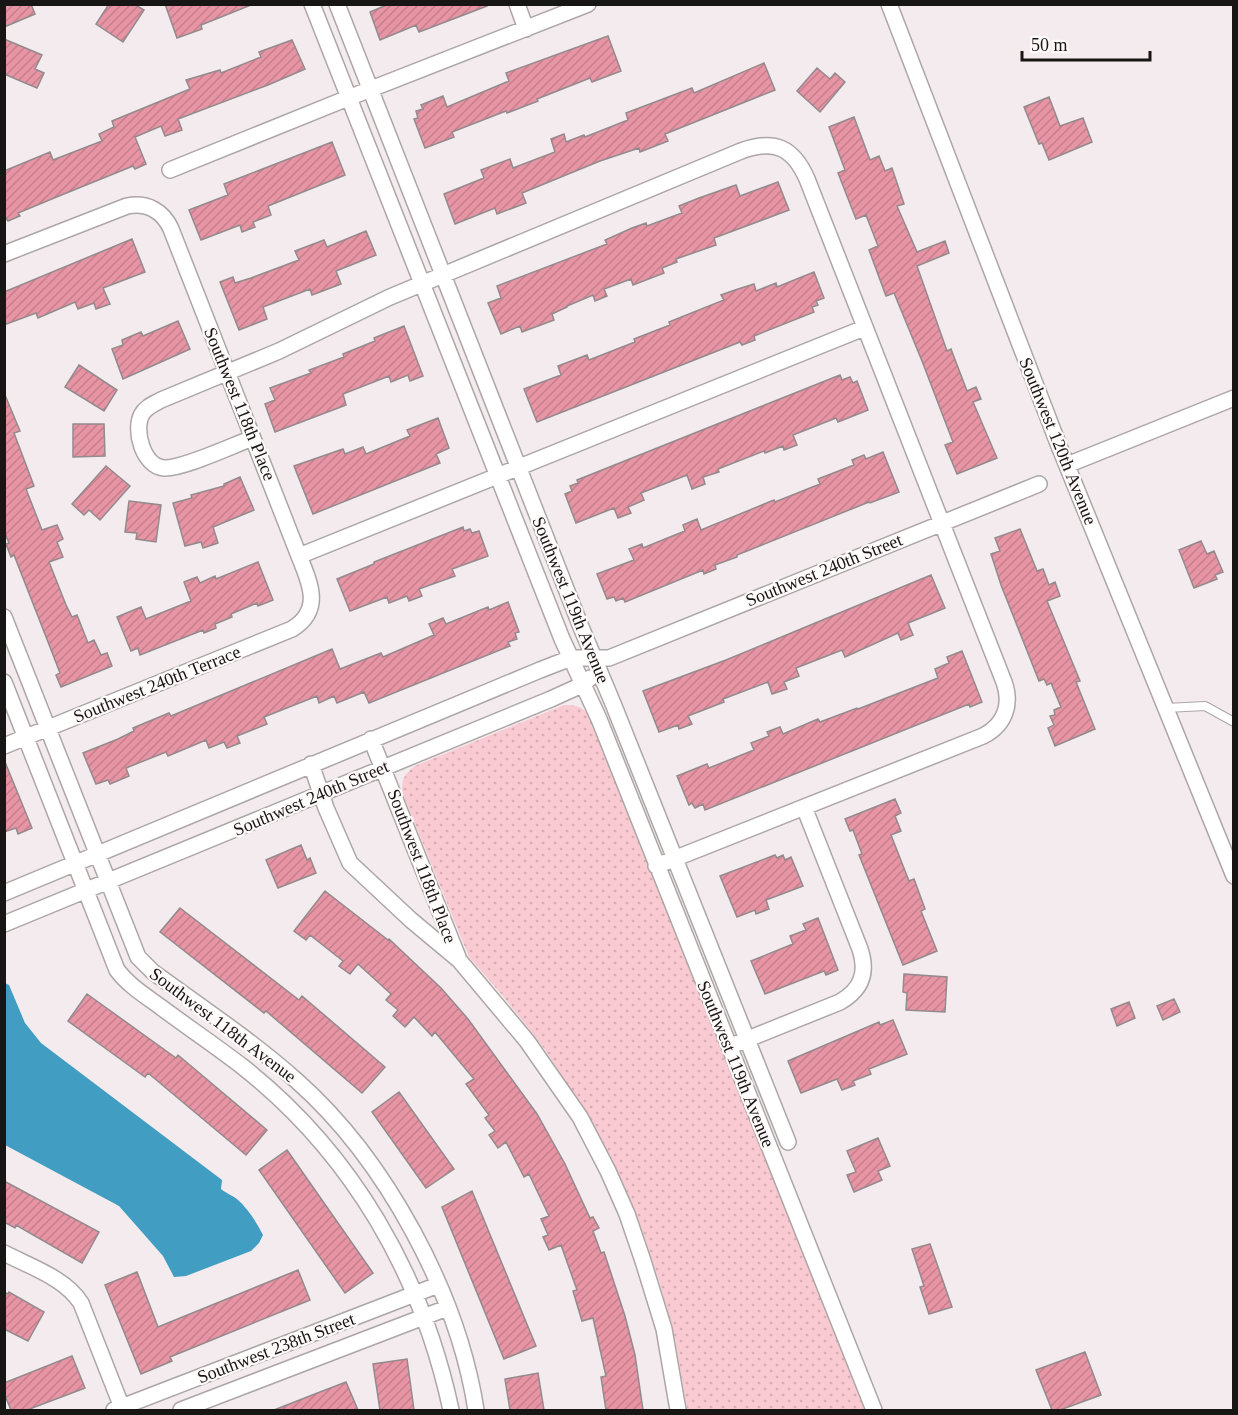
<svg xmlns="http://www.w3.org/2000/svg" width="1238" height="1415" viewBox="0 0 1238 1415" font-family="'Times New Roman',serif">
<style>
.park{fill:url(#park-dots)}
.water{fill:#429dc2}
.building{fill:url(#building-hatch);stroke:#928a8c;stroke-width:1.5}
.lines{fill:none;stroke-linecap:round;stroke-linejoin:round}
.service-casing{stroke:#ada6a7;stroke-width:10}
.minor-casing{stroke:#ada6a7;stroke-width:18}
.service{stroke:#fff;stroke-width:8}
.minor{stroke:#fff;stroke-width:15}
.labels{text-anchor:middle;stroke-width:4.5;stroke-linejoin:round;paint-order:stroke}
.street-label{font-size:18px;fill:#181515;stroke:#fffafa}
</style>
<defs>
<pattern id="park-dots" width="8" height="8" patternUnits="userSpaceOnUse" patternTransform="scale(1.5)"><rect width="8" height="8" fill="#f9cad2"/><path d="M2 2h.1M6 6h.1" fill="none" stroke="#d5adb3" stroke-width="1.8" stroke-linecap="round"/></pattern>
<pattern id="building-hatch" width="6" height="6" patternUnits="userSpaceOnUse" patternTransform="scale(1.5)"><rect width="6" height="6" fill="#e794a5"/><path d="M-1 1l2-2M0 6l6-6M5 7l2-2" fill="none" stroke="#c57f8d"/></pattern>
</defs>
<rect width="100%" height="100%" fill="#f3ebed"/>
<path class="park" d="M564,705C578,705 582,707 591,717L867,1410H687L675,1339L660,1284L643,1233L621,1179L594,1127L546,1051L503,996L469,957L403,794C400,780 405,774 415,766Z"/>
<path class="water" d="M5,983L9,985L25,1023L41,1043L222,1180L221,1189C227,1194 232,1195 237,1199C248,1209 256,1221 263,1235L259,1243L251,1251L186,1276L174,1277L163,1256L119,1206L5,1145Z"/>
<path class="building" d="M4,4H31L35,14L4,27Z
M109,4H134L144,10L123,42L96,24Z
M165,4H251V5L201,25L202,29L177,38Z
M389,4H486L487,6L419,32L416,25L380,40L370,12Z
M608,36L621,71L592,82L590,78L537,99L538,101L507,113L506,111L452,132L454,137L425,148L414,119L418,118L416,111L423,109L421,105L443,96L447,107L509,81L506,73Z
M4,39L42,55L35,69L44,73L37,88L4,74Z
M292,40L305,69L268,85L178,119L182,130L165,136L161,126L135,137L146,164L135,169L133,166L59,196L18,213L20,216L8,221L6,218H4V171L50,152L53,160L102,141L99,134L114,127L112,121L190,89L186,80L220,70L221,73L261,57L259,52Z
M764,63L775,90L665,134L668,141L640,152L639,148L600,161L522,193L526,203L497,214L495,208L455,224L444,194L484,178L481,170L510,159L513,168L555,152L551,139L564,134L566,142L584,135L585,137L628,120L626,113L692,88L694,93Z
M817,68L830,79L835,73L845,82L820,112L797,91Z
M1049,97L1060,126L1083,118L1092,142L1049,160L1042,143L1039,144L1024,107Z
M854,117L870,160L879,156L885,171L892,168L904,204L897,206L917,252L945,241L949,253L917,266L947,351L951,349L967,391L976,387L981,399L973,402L997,458L957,474L945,445L953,442L922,361L894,293L886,296L869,250L878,246L866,215L856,219L838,173L845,170L829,127Z
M332,142L345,175L268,206L271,215L253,222L255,227L242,232L240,225L201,240L189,210L228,195L224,184Z
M778,182L789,210L714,238L716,245L676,259L677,262L662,268L664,273L633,285L631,279L604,289L607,296L595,301L593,295L567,306V307L552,314L554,320L522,332L520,326L501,334L488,303L501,298L497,286L607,244L605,240L632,228L646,223L647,226L682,213L679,206L699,198L736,185L740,196Z
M366,231L376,255L336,271L341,284L312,295L310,289L263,307L267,319L239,330L220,282L233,277L235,283L251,278L299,260L295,251L324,240L327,247Z
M132,239L145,272L103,288L110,304L96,309L94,303L78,309L75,302L38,318L36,313L4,325V292Z
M814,272L824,298L816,301L818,305L812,307L814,312L754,336L755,340L742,345L740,342L537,422L524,389L561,375L558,366L587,355L589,360L635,342L634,339L670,325L669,322L724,300L721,295L735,290L754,284L756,291L776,283L777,287Z
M178,321L190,349L123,379L112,349L123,345L122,340L141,332L143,336Z
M404,326L423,376L410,381L408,375L391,382L389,376L343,394L346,405L275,432L265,404L275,400L270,388L311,373L309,370L344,357L343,354L375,341L374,338Z
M79,365L117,390L104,411L65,387Z
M840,375L842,380L850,377L853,383L857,381L868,410L838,422L836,418L793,435L797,445L784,450L783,446L765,453L764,451L718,469L719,472L703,477L705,484L692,489L687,475L641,493L644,500L628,507L631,513L618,518L614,508L576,523L565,494L572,491L570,486L578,483L577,480Z
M5,395L20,431L14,433L34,486L26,489L42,530L57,525L63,539L57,542L63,557L49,562L66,605L72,617L77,615L88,643L94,640L101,655L107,653L112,666L61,687L56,675L60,673L50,647L14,555L11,557L6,544L9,543L4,531Z
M438,418L449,448L436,454L440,463L313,514L294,466L343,449L345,454L363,447L366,454L410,436L407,430Z
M73,424H104L105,456L73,457Z
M883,452L899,492L870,503L869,502L737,555V557L715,565L716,569L704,574L703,570L625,602L623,598L616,601L614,597L607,599L597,574L634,560L629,549L642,544L643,548L670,537L685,531L683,525L697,519L701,530L774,500L775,502L820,484L818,479L854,465L852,460L864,455L866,459Z
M106,466L130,486L100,520L89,510L84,515L72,504Z
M240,477L254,510L213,527L218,543L203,548L201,542L185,546L173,503L192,498L191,495L224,486V484Z
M129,501L161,505L156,542L136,539L137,533L125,532Z
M463,527L464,531L470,529L472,533L479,531L488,556L452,569L455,576L419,589L422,596L409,601L407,596L389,603L387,597L350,611L337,579L374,564V562Z
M1020,529L1037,571L1043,569L1049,585L1055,582L1060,596L1047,601L1080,681L1076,682L1095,729L1055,746L1048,728L1054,725L1050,716L1055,715L1054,710L1061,707L1051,683L1047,685L1044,679L1039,681L1001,585L991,554L1000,551L995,538Z
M1201,541L1207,554L1214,551L1223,572L1215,575L1217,579L1194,588L1179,550Z
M258,562L273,600L258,606L257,603L231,614L232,617L215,624L216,628L204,633L203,630L140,655L138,648L131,651L117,617L141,607L146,619L191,601L184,582L197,577L200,583L215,576L216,579Z
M931,575L945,608L908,623L913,635L901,640L898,633L845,657L842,650L796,668L799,676L784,682L787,689L772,694L768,682L723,699L724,702L688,716L692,724L679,729L678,725L659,732L643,691L726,660Z
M508,602L519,632L515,633L517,639L508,642L510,646L369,703L364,692L337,703L334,696L319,703L317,696L264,717L267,724L237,736L240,743L227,748L224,742L209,748L206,740L168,756L166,752L126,768L129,776L110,784L108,780L96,784L83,753L118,739L134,731L133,728L169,713L171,716L332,649L340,669L381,653L383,657L434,635L429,624L443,618L446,624L488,607L489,610Z
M962,651L982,702L970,707L969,704L705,810L703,804L695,808L692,803L689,805L677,776L707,764L709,768L754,750L751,743L769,736L767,732L780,727L783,734L818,719L820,722L857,708L858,709L938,678L935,669L949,663L947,657Z
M5,762L32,828L18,834L16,828L4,832Z
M895,799L901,813L895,816L901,831L891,835L909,881L914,879L925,909L921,911L937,951L903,965L859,855L862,854L853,830L850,831L845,819Z
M301,845L307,860L310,858L316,873L278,888L266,860Z
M775,855L777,858L783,855L785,860L791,857L803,886L766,900L769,909L756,914L755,910L737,917L720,876Z
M325,891L388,940L389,939L441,988L468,1019L537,1114L565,1164L590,1218L593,1217L599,1228L593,1231L601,1253L604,1252L625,1316L635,1355L643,1410H606L601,1377L606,1376L593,1318L582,1321L573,1291L577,1290L561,1245L549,1250L543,1237L548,1235L541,1219L549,1216L529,1174L524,1177L506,1142L498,1148L489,1135L495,1131L485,1118L489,1115L466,1084L474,1079L435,1032L432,1036L414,1017L405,1027L393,1016L398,1010L386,1000L391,994L358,964L350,974L339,966L343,961L310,935L306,940L294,931Z
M180,908L299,1000L302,996L385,1067L362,1093L266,1011L264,1013L160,932Z
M818,918L838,970L826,975L824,971L765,994L751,961L793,944L790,936L806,930L803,924Z
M904,974L947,977L945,1012L906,1010L907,993L903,992Z
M87,994L176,1058L178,1055L267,1130L246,1155L148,1073L145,1077L68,1021Z
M1174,999L1180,1012L1163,1020L1157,1006Z
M1129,1002L1135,1018L1117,1026L1111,1009Z
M893,1020L907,1054L869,1069L871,1074L853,1081L855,1085L842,1090L837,1079L801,1093L788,1061L879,1022L880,1025Z
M399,1092L454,1169L426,1188L372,1112Z
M878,1138L890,1166L878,1171L882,1180L854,1192L847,1175L856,1172L847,1151Z
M287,1150L373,1273L345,1293L259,1170Z
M4,1181L99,1232L82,1263L16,1225L15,1228L4,1222Z
M472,1191L536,1346L504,1359L442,1207Z
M930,1244L952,1307L929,1314L920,1287L924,1286L912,1249Z
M298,1270L310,1300L170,1357L172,1361L141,1374L105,1285L137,1272L158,1327Z
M4,1292L8,1294L9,1292L44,1312L28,1341L4,1329Z
M1085,1352L1101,1395L1060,1410H1052L1036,1370Z
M72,1356L85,1388L27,1410H11L4,1393V1383Z
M407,1359L414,1410H380L373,1364Z
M538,1373L544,1410H510L505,1379Z
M346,1382L358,1410H274L320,1392Z"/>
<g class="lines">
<defs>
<path id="service" d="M1166,708L1205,706L1234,722"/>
<path id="minor" d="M312,4L562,639L599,719L874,1410
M337,4L581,627L614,706L788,1142
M517,4L526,29
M889,4L1059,446L1234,876
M170,170L348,98L588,4
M4,254L127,206C147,202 163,211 171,229L299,556C310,583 323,610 292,629L4,746
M253,438C233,445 183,469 164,468C143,466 133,430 142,414C146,407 154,404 161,400L279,351L390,297L741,151C774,139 793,147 807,179L1004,682C1012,704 1005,725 983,736L656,866
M1067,465L1234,398
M299,556L864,328
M4,617L138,957L153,972C201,1007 252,1041 297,1081C386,1160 458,1294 476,1410
M4,682L117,970C129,986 146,996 162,1008C189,1028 217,1047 243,1067C353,1154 422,1275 451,1410
M371,739L458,957
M311,764L326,808L350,863L411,920L459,960L527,1041L580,1117L608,1171L627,1214L643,1261L664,1329L678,1410
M4,893L540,670L571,658H609L1039,484
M4,924L551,699L584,684L590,678
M738,1043L840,1002C861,990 868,973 860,949L804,807
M4,1253C31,1267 65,1278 81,1303L123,1410
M114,1410L438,1285
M181,1410L447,1308"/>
</defs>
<use href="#service" class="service-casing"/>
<use href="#minor" class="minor-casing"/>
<use href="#service" class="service"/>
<use href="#minor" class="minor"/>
</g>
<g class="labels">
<g class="street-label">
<text transform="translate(240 404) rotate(68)" y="6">Southwest 118th Place</text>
<text transform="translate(1058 441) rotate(68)" y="6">Southwest 120th Avenue</text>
<text transform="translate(824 570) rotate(-22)" y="6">Southwest 240th Street</text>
<text transform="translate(571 600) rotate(68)" y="6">Southwest 119th Avenue</text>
<text transform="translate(157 684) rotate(-22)" y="6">Southwest 240th Terrace</text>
<text transform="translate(311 798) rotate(-23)" y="6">Southwest 240th Street</text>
<text transform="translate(422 866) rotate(69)" y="6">Southwest 118th Place</text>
<text transform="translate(223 1025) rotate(37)" y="6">Southwest 118th Avenue</text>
<text transform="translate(736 1064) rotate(68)" y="6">Southwest 119th Avenue</text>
<text transform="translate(276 1348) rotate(-21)" y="6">Southwest 238th Street</text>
</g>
</g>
<rect width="1238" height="1415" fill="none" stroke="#181515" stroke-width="12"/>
<path d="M1022 51v9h128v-9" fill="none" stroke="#181515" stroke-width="3"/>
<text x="1031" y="51" font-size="18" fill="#181515" stroke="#fffafa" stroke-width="4.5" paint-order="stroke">50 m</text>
</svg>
